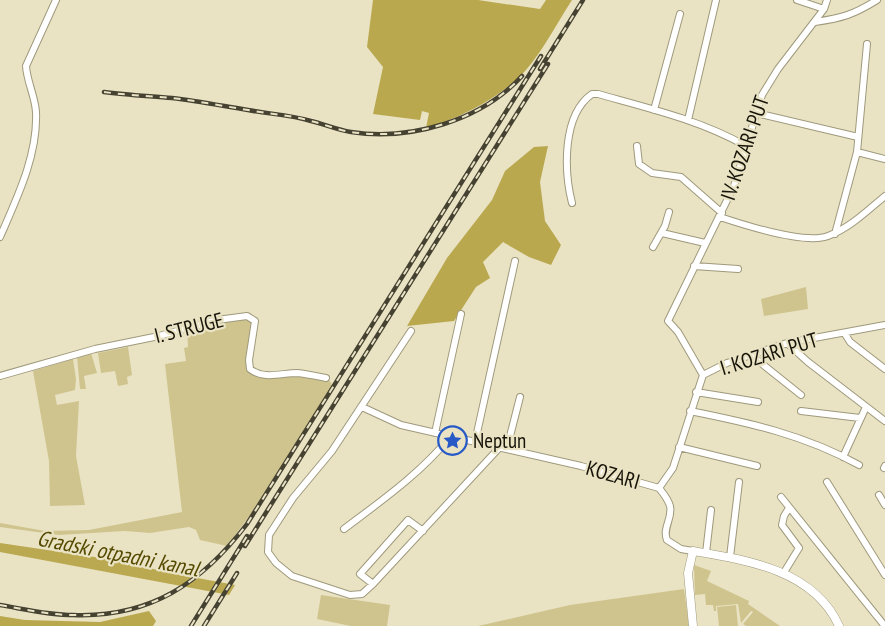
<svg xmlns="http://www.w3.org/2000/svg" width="885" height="626" viewBox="0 0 885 626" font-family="'PT Sans Narrow',sans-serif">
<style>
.green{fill:#cfc48e}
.forest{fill:#baa84f}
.water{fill:#bba951}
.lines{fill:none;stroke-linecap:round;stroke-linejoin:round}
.minor-casing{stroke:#9f997c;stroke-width:8}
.tertiary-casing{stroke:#9f997c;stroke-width:9}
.minor{stroke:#fff;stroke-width:6}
.tertiary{stroke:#fff;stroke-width:8}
.rail-casing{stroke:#464232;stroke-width:4.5}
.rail{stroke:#e9e3c4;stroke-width:2;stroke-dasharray:7;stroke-linecap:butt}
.labels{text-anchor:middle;stroke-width:4.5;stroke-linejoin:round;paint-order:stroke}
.street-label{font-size:21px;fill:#161308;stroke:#e9e3c4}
.poi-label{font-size:21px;fill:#161308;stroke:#e9e3c4;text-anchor:start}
.water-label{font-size:22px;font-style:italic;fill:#564a00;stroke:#e9e3c4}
</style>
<rect width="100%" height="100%" fill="#e9e3c4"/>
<path class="green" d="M806,287L808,309L764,316L761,299Z
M242,318L253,321L247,363L253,374C279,375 306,373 331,382L332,386L259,503L227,546L200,540L196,530L189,527L150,533L125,531L59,535L0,527V523L45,531L89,530L182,512L165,364L186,361L184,348L188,347L187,330Z
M128,347L132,375L127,377L128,384L118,386L115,371L101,373L98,353Z
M91,353L97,373L84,376L86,389H80L77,357Z
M73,359L76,379L75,390L55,395L57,405L79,401L76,456L85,505L50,506L49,461L33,371Z
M694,565L711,571L707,581L749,601L748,604L780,626H746L743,624L753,612L751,611L741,623L738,604L716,606V611H714L713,605H706L705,594L695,595Z
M684,589L689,626H478L570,605Z
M321,595L390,605L387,626H351L317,619Z
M736,605L738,626H719L717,607Z"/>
<path class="forest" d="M373,0H478L540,9L546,0H572C557,23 544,49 526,70C500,98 463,117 426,128L429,113L422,111L420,120L373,114L383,67L367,47Z
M548,146L540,182L545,221L561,245L551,265L529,257L503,242L483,262L490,278L476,287L454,321L407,326L447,258L492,200L505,171L534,147Z
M149,611L156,621L153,626H0V616L25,620L100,622Z"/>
<path class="water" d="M0,543L135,563L160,571L235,585L229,595L0,552Z"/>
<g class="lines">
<defs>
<path id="minor" d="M797,0L824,9
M815,22C842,18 853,15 877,0
M654,110L680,14
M756,113L858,137
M688,120L716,0
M637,146L639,164L652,173L681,177L722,213
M857,152L885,159
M572,203C564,171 562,115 592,94H598C648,108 700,120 746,146
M720,217C744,225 805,245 828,236C850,228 868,210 885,196
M662,233L705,243
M835,234L857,152L867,44
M0,237C17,198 38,155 36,112C35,96 27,82 26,66L56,0
M653,247L665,226L669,212
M694,266L738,269
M845,334L850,342L885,369
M787,343L808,362L885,421
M751,355L801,395
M703,375L678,332L668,321L734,186L762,95L778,69L824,9L827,0
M0,376L95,349L159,336L217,320L247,316L255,321L249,360L250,369C264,380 281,373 297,373C307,374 316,376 326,378
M696,392L758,402
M362,407L401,425L581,466L659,488C663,493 668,499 670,506C673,518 662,528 667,540L681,549L693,551
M690,411C750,423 805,435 859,465
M801,411L860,418
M435,433L461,314
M475,442L515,261
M679,447L757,466
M507,448L520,397
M843,457L866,407
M884,468L885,466
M827,482L885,575
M659,488L673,468L703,375L727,363L787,343L885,325
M879,495L885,505
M781,497L884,625
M344,529C381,501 421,473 450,437
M423,531L408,520L360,574L373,584L500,447
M706,553L711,510
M730,557L739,482
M783,574L799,548L782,525L784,516L789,508
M373,584L362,594L350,595L292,576L276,563L268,552L269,535L293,498L332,451L411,331"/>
<path id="tertiary" d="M693,626L688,573L693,551C747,560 814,570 839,626"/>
</defs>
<use href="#minor" class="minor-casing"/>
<use href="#tertiary" class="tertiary-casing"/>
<use href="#minor" class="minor"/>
<use href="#tertiary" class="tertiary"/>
<defs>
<path id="rail" d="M540,69L583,0
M104,92C126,95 149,96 172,98C197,101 223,106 248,110C269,114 291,115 311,121C324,124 337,130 351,132C410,141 481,121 522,76
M245,546L548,64
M0,605C24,609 48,615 73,615C150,618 202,583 247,524L541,56
M191,626L247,536
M204,626L237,573"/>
</defs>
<use href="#rail" class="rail-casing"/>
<use href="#rail" class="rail"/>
</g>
<defs>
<symbol id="sight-ring" viewBox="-11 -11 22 22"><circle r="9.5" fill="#e9e3c4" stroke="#2759c7" stroke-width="1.5"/><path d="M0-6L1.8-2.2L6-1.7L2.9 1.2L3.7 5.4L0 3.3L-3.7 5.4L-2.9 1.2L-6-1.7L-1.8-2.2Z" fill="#2759c7"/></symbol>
</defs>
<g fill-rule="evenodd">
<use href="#sight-ring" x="436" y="424" width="33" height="33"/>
</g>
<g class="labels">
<g class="street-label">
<text transform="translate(745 148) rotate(-71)" y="7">IV. KOZARI PUT</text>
<text transform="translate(189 328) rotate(-14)" y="7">I. STRUGE</text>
<text transform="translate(769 354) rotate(-17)" y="7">I. KOZARI PUT</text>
<text transform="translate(613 475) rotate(16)" y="7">KOZARI</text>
</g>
<g class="poi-label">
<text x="473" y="448">Neptun</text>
</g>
<g class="water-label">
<text transform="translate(118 553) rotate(11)" y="8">Gradski otpadni kanal</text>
</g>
</g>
</svg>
